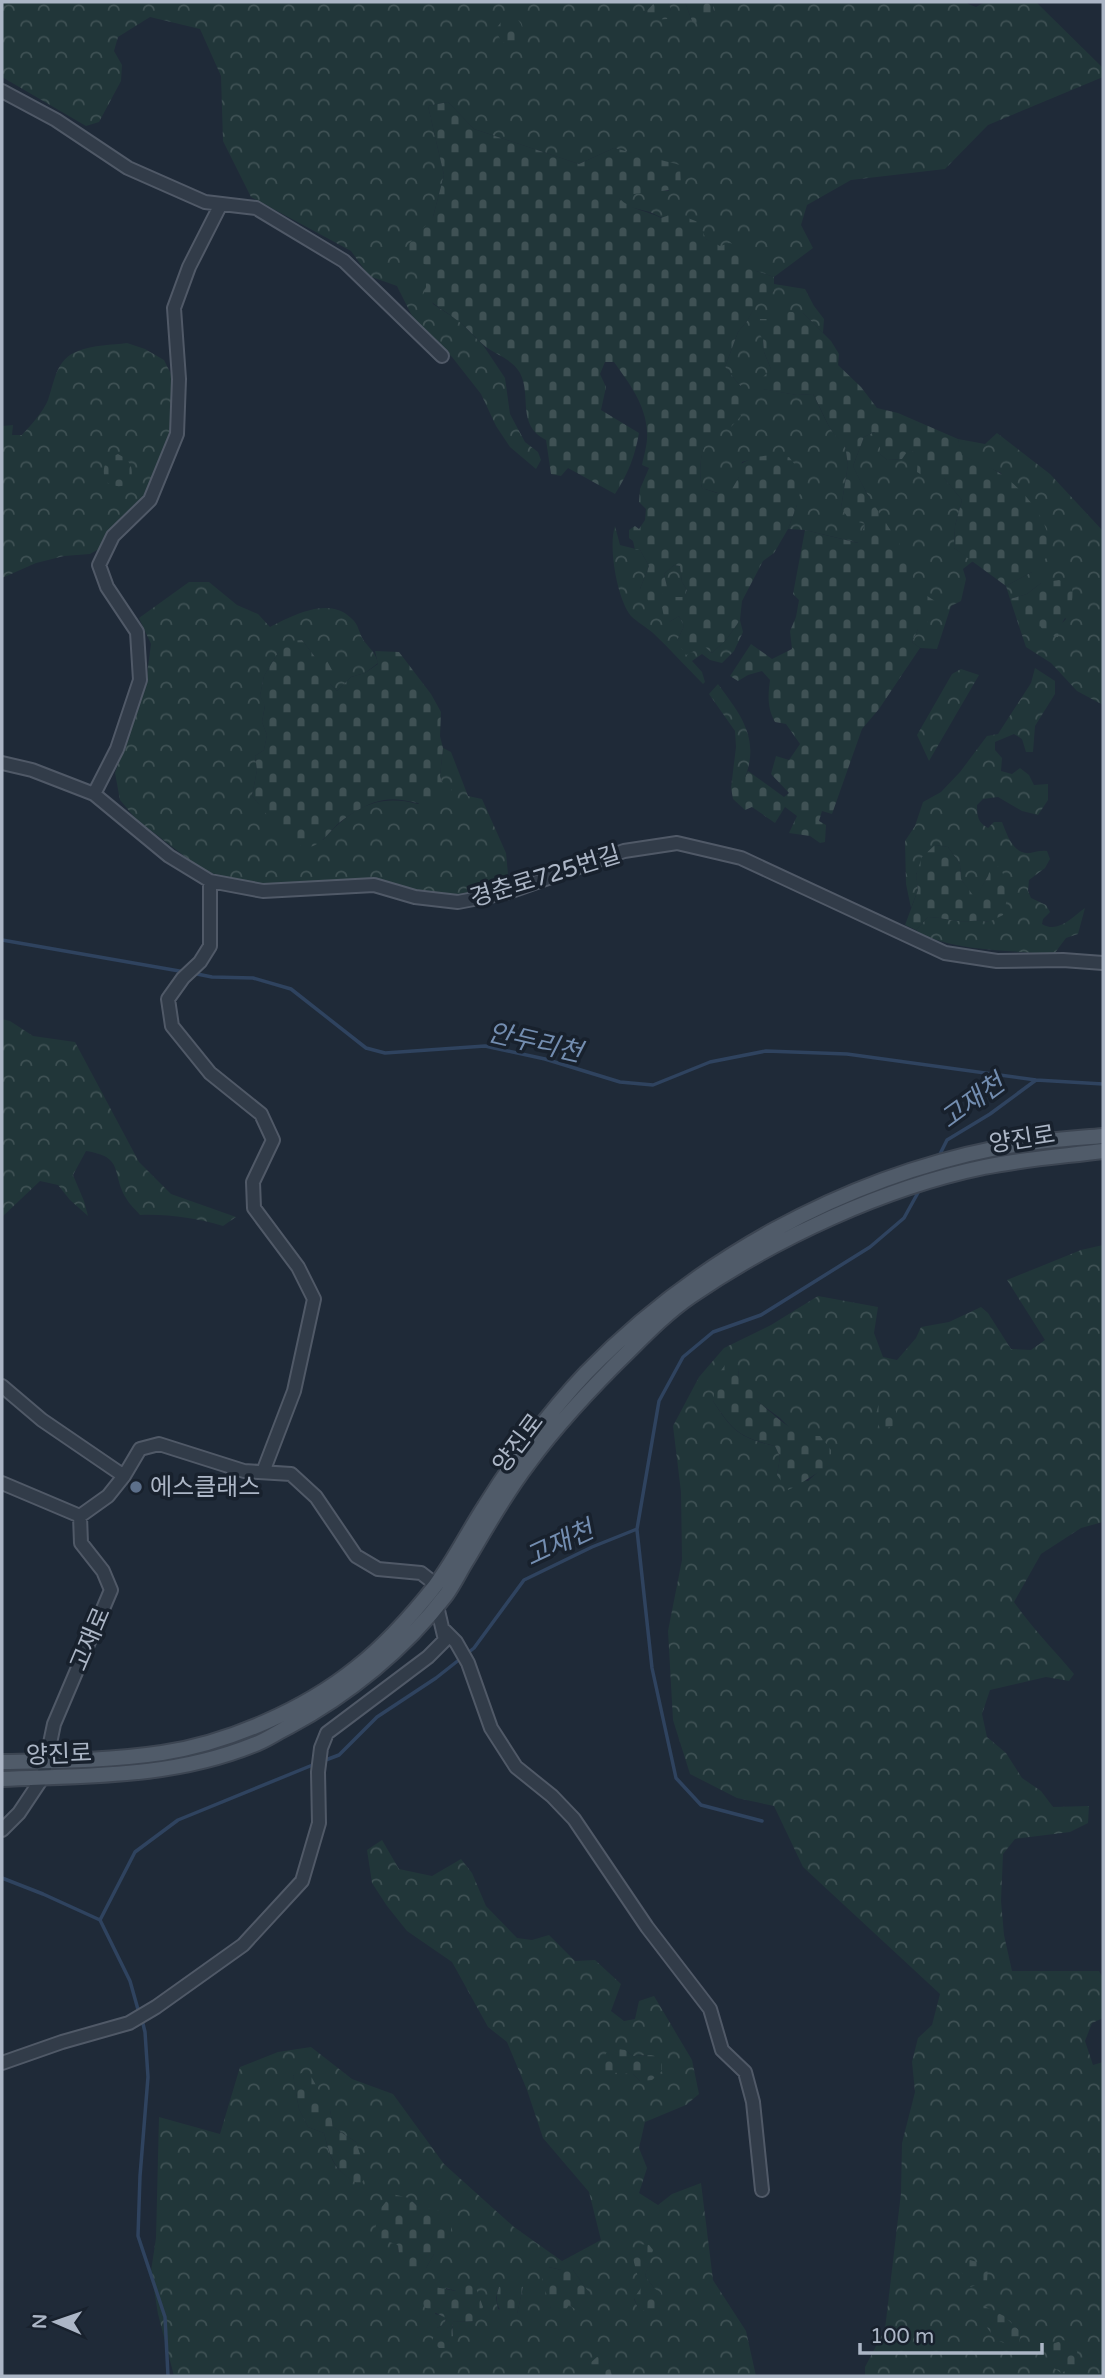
<svg xmlns="http://www.w3.org/2000/svg" width="1105" height="2378" viewBox="0 0 1105 2378" font-family="'Varela Round','Noto Sans KR',sans-serif">
<style>
.forest{fill:url(#forest-crowns);fill-rule:evenodd}
.cemetery{fill:url(#cemetery-stones)}
.lines{fill:none;stroke-linecap:round;stroke-linejoin:round}
.stream{stroke:#2f435f;stroke-width:3.5}
.minor-casing{stroke:#505967;stroke-width:16}
.major-casing{stroke:#3c4552;stroke-width:18}
.minor{stroke:#323c49;stroke-width:12}
.major{stroke:#505b69;stroke-width:14}
.service-dot{fill:#5c6f8a;stroke:#18212d;stroke-width:2.5}
.labels{text-anchor:middle;stroke-width:7;stroke-linejoin:round;paint-order:stroke}
.street-label{font-size:24px;fill:#acb6c6;stroke:#18212d}
.poi-label{font-size:24px;fill:#acb6c6;stroke:#18212d;text-anchor:start}
.water-label{font-size:26px;font-style:italic;fill:#738db0;stroke:#18212d}
</style>
<defs>
<pattern id="forest-crowns" width="20" height="18" patternUnits="userSpaceOnUse" patternTransform="scale(1.75)"><rect width="20" height="18" fill="#213639"/><path d="M2 6a3 3 0 1 1 6 0M12 15a3 3 0 1 1 6 0" fill="none" stroke="#3f5154"/></pattern>
<pattern id="cemetery-stones" width="16" height="16" patternUnits="userSpaceOnUse" patternTransform="scale(1.75)"><rect width="16" height="16" fill="#213639"/><path d="M2 7V4a2 2 0 0 1 4 0v3zM10 15v-3a2 2 0 0 1 4 0v3z" fill="#3f5154"/></pattern>
</defs>
<rect width="100%" height="100%" fill="#1f2a38"/>
<path class="forest" d="M2,2H655L644,14L671,11L668,2H685L692,21L714,13L712,2H967L968,4L976,7L985,2H1036L1103,68V77L988,125L945,169L851,180L807,205L801,225L813,248L774,277L756,271L706,239L650,212L626,206L618,197L645,191H669L639,155L614,148L579,164L474,129L448,102L428,106L444,175L433,217L426,265V287L433,304L459,321L483,345L505,378L510,414L525,442L538,452L541,460L536,469L510,447L496,426L481,394L452,357L417,326L397,286L369,276L351,251L251,197L223,141L221,76L200,29L150,17L118,37L114,51L122,65L121,81L99,122L86,126L2,77Z
M774,284L805,289L814,306L824,319L823,333L803,313L763,339L764,352L771,369L763,389L797,395L813,394C823,412 828,432 845,444L848,465L841,508L865,524L859,543L805,530L788,529L797,505V475C775,454 770,455 742,462L739,477L732,490L718,493L702,488C698,471 700,441 715,429C722,422 730,418 735,409C739,403 739,394 741,387L725,367L738,332L747,321L760,297L774,291Z
M127,343L145,349L164,360L172,376L173,411L167,444L155,470L150,494L134,512L113,527L99,549L90,554L64,556L36,563L2,578V426L13,425L12,435H22C31,425 43,412 48,400C55,380 56,359 78,351C93,345 112,345 127,343Z
M874,432L881,438L880,454L887,460L902,459L908,448L919,455L927,478H944L962,500L955,526L954,548L973,561L963,569L966,579L961,601L951,606L937,649L920,648L912,642L918,629L909,585L913,576C894,539 871,504 853,466L864,437Z
M997,433L1050,474L1103,531V705L1077,691L1051,663L1026,647L1022,635L1040,625H1060L1066,619L1041,583L1027,594L1010,599L1006,586L1032,572L1001,473L961,455L958,439L985,444Z
M615,526L620,545L640,550L649,566L640,589L667,587L664,574L674,565L680,566L682,582L687,590L685,598L669,622L679,616L684,626L677,641L705,646L712,653L726,640L740,620L743,632L734,651L722,663L710,660L702,654L692,661L702,672L705,682L703,684C686,667 670,649 653,633C646,627 637,622 631,616C617,599 608,546 615,526Z
M189,582H209L237,605L258,614L270,627C292,616 328,596 351,618C359,624 359,634 364,641C371,650 375,652 378,663L365,673L351,677L337,691L330,684L315,657L302,640L278,653L264,676L260,696L265,705L262,722L267,735L264,750L255,756L257,770L252,796L266,812L323,840C351,809 376,793 418,804L442,782L440,776L443,748L451,752L468,796L482,799L506,853L508,874L496,889L440,897L372,881L274,885L220,877L196,865L136,819L120,800L115,773L145,689L151,644L139,618Z
M1035,668L1055,681V694L1035,726L1033,752H1026L1022,739L1014,734L995,742V750L1002,758L1001,771L1012,774L1020,768L1029,775L1034,785L1048,784V800L1038,815L1022,811L998,797L983,799L977,805C977,816 978,823 988,828L994,822H1002C1007,834 1013,855 1030,853C1036,852 1040,850 1047,851L1050,859L1045,868L1029,880L1028,891L1031,898L1046,905L1050,912L1043,919L1042,924C1058,934 1072,917 1085,908L1078,934L1066,938L1054,954C1018,951 943,951 916,930L928,917C939,917 948,920 959,921C970,922 977,919 989,922L988,876L975,899L961,879L960,864L948,847L935,845L916,874L918,890L911,908L906,884L905,841L915,826L923,802L941,792L960,772L987,736L998,734L1031,683Z
M961,669L979,675L929,761L917,735L952,674Z
M718,684C743,718 762,741 742,785L731,788L736,747L735,731L709,694Z
M2,1019L10,1021L33,1036L75,1042L139,1162L171,1194L236,1217L223,1226C195,1218 170,1214 140,1215C136,1210 129,1204 126,1198C111,1173 125,1157 86,1151L73,1175L84,1201L88,1216L70,1200L58,1185L40,1181L2,1217Z
M1103,1245V1522L1081,1528L1041,1554L1014,1602C1032,1628 1054,1650 1074,1674L1069,1681L1046,1677L990,1690L982,1714L987,1737L1006,1753L1022,1778L1041,1791L1053,1807L1089,1806L1088,1823L1070,1832L1015,1839L1003,1854L1001,1901L1004,1935L1012,1971H1099L1103,1978V2018L1092,2023L1085,2041L1093,2065L1103,2062V2376H865V2367L885,2329L901,2193L902,2143L915,2092L912,2062L918,2038L932,2025L940,1994L803,1867L774,1806L737,1798L690,1774L673,1720L668,1631L682,1560L681,1492L673,1426L699,1377L724,1348L771,1325L818,1296L878,1307L874,1333L883,1357L897,1360L916,1338L921,1327L949,1322L981,1307L988,1313L1011,1349L1031,1350L1045,1340L1007,1280L1081,1250ZM738,1368L739,1379L757,1401L780,1418L792,1430L808,1437L830,1465L819,1471L808,1481L777,1475L780,1457L775,1446C740,1438 732,1431 713,1401Z
M382,1840L399,1869L432,1876L461,1859L472,1873L486,1906L517,1938L532,1940L549,1935L575,1961L595,1960L621,1984L611,2011L624,2021L635,2019L639,2001L654,1996L692,2060L699,2094L686,2105L645,2122L639,2148L647,2168L639,2193L658,2205L672,2194L701,2183L713,2280L746,2331L756,2376H612L608,2362L588,2365V2376H174L158,2314L151,2271L156,2238L159,2117L220,2134L240,2067L278,2052L311,2047L352,2079L393,2094L444,2164L514,2227L562,2261L601,2240L589,2192L543,2138L527,2090L507,2042L488,2027L452,1962L407,1931L387,1906L372,1883L367,1850ZM625,2050L633,2056L651,2055L640,2081L633,2074ZM293,2075L330,2110L333,2127L356,2142L360,2184C334,2171 331,2161 324,2133L308,2127L299,2109ZM409,2198L417,2206L434,2254L426,2268L399,2254L398,2245ZM649,2245V2261L645,2276L654,2288L638,2308L634,2299L642,2288ZM549,2267L562,2270H573L589,2293L569,2305L551,2309L548,2294ZM499,2287H523L517,2314L498,2309L496,2298ZM446,2288L456,2291L476,2321L452,2322L453,2336L437,2328L445,2324L446,2317L435,2314Z"/>
<path class="cemetery" d="M655,2H668L671,11L667,19L651,20L643,15Z
M685,2H712L714,13L712,22L702,25L692,21Z
M505,17H516L523,27L520,39L511,45L502,42L495,30Z
M448,102L474,129L579,164L614,148L680,165L681,187C661,194 639,190 619,198C630,210 646,210 661,218L675,213L698,222L706,239L720,246L730,243L749,253L756,271L774,277V291L760,298L747,321L738,332L725,367L741,387L743,400L737,407L741,416L730,428L723,424C702,436 697,466 702,488L717,493L732,489L739,477L736,468C744,460 760,455 771,456C779,457 781,459 789,457L796,466L797,475L803,480L797,505L788,529L774,553L763,561L742,601L740,620L726,640L712,653L704,646L686,655L677,641L684,626L679,616L669,622L664,617L662,607L670,597H685L687,590L682,582L680,566L674,565L664,574L667,587L657,602H649L640,589L649,566L640,550H635L633,541L629,538V530L635,526L639,529L645,520L646,509L639,502L640,489L649,468L642,465C644,455 648,443 647,432C646,405 629,383 614,362H605L600,374L606,387L601,410L639,433C635,456 628,474 615,494L568,468L561,476L551,474L546,440C516,425 532,396 520,373C513,360 497,355 486,347C476,339 468,328 458,321C447,312 434,305 423,295L426,287V265L401,253L433,217L444,175L428,106Z
M781,311L803,313L831,341L839,354L838,365L861,387L877,408L898,413L958,439L962,455C974,461 990,466 1001,474C1026,492 1052,523 1050,554L1032,572L1006,586L954,548L955,526L962,500L944,478H927L917,472L918,455L909,449L902,459L887,460L880,454V438L874,432L864,437L853,466L867,494L912,563L913,576L910,585L935,601L925,628L918,629L912,642L920,648L879,709L862,729L832,814L822,811L819,821L826,825L825,842L820,843L810,836L789,833L797,816L785,807L775,823L752,807L745,810L733,799L731,788L742,784L748,771L784,797L789,793L771,774L776,756L789,760L800,744L786,724L775,722C767,708 768,695 770,680L762,671L748,675L738,681L730,676L751,644L772,659L792,649L790,631L796,617L799,600L793,594L805,530L858,543L865,524L849,519L841,508L848,465L845,445C828,432 824,413 813,394L797,395L762,389L761,379L771,369L764,352L763,339L757,331L760,319H774Z
M118,454C132,461 134,469 130,483C120,488 114,487 105,481C102,467 104,460 118,454Z
M1059,580L1072,586C1075,615 1062,613 1058,637L1047,635L1040,626L1022,635L1010,599L1027,594L1041,583Z
M302,640L315,657L326,659L333,672L330,684L337,691L351,677L365,673L378,664L375,651L399,652L431,694L441,712L440,736L443,748L440,776L442,782L452,789L448,798C418,811 409,796 384,800C369,802 352,813 340,822C330,830 317,853 301,846C281,838 266,812 252,796L257,770L255,756L264,750L267,735L262,722L265,706L260,696L264,676L278,653L291,641Z
M935,845L948,847L960,864L961,879L975,898L988,876L992,864L1001,868C1007,885 1009,898 1003,915L989,922C977,919 970,922 959,921C948,920 939,917 928,917L916,930L905,925L918,890L916,875L922,857Z
M725,1365L738,1367L739,1379L755,1392L757,1401C777,1416 793,1437 820,1436L831,1450V1465C816,1472 804,1483 788,1490L777,1475L780,1457L775,1446C739,1437 733,1431 713,1401L717,1376Z
M888,1402L896,1411L895,1425L885,1429L880,1428L875,1418L879,1403Z
M609,2048L625,2050L633,2056L651,2055L662,2058V2071L652,2080L640,2081L633,2074L605,2072L602,2061Z
M308,2071L330,2110L333,2127L356,2142L367,2175L360,2185C335,2171 331,2161 324,2133L308,2127L299,2109L293,2076Z
M392,2194L409,2198L417,2206L444,2212L451,2226V2246L434,2254L426,2268L409,2270L399,2254L398,2245L373,2236L381,2208Z
M639,2244L649,2245L653,2250L645,2276L654,2288L661,2293L660,2304L652,2314L638,2308L634,2298L641,2288L632,2255Z
M970,2260L988,2265L987,2282L970,2287L960,2269Z
M548,2267L562,2270H573L589,2293L586,2305L575,2309L569,2305L563,2314L551,2309L542,2280Z
M514,2282L523,2287L517,2314L506,2317C496,2307 495,2300 499,2287Z
M467,2283L476,2288L483,2307L476,2321L452,2322L453,2336L450,2348H439L432,2341L437,2328L445,2324L446,2318L424,2307L420,2293L429,2286L456,2291Z
M980,2304L1004,2316L1021,2332L1018,2348L996,2340L978,2315Z
M1064,2340L1077,2351L1078,2365L1061,2373L1053,2367L1049,2345Z
M597,2357L608,2361L612,2376H588V2365Z"/>
<g class="lines">
<path class="stream" d="M2,940L185,972
M192,973L212,977L253,978L291,989L366,1048L385,1053L485,1046L545,1059L620,1082L653,1085L710,1062L766,1051L847,1054L1036,1080L1103,1084
M938,1158L947,1140L990,1114L1036,1080
M637,1530L652,1668L676,1778L701,1805L762,1821
M323,1761L339,1755L377,1717L436,1678L474,1648L524,1580L592,1547L637,1529L659,1401L683,1357L713,1332L761,1315L870,1247L904,1218L920,1189
M2,1878L43,1894L100,1920L135,1852L178,1820L315,1764
M100,1920L130,1981L139,2013
M142,2020L145,2032L148,2077L140,2176L138,2236L165,2317L168,2376"/>
<defs>
<path id="minor" d="M2,91L56,120L128,168L205,202L256,208L344,261L442,356
M2,763L32,770L94,794L169,856L210,881L263,891L374,885L415,897L458,902L506,893L624,851L677,843L741,858L945,953L997,961L1063,960L1103,963
M94,794L117,749L140,680L137,632L107,587L99,565L113,536L150,500L177,434L179,379L174,308L189,267L221,204
M210,881V946L200,962L183,978L168,999L172,1026L210,1073L261,1114L273,1140L253,1182L254,1208L298,1267L314,1299L294,1391L263,1472
M2,1386L42,1420L124,1476
M2,1483L80,1516
M443,1629L456,1642L468,1663L491,1728L516,1767L552,1796L574,1819L647,1927L710,2009L722,2050L745,2072L753,2102L762,2190
M2,1830L19,1813L43,1777L54,1724L111,1590L103,1571L81,1543L80,1516L108,1496L124,1476L140,1449L159,1444L244,1471L291,1474L316,1497L356,1556L378,1569L421,1573L444,1591
M2,2063L62,2042L129,2023L156,2007L243,1945L302,1881L319,1823L318,1772L321,1748L327,1733L428,1657L445,1640L437,1606"/>
<path id="major" d="M2,1762C55,1761 109,1761 162,1753C228,1743 304,1710 356,1668C385,1645 412,1615 435,1586C454,1561 468,1532 485,1506C512,1462 550,1411 586,1373C696,1260 842,1179 997,1148C1031,1141 1068,1139 1103,1136
M2,1779C88,1775 171,1778 253,1745C265,1741 276,1733 288,1727C348,1695 405,1649 446,1595C454,1584 460,1571 467,1560C486,1528 505,1494 528,1464C558,1423 594,1385 631,1349C649,1331 669,1311 691,1296C776,1238 883,1188 984,1167C1023,1159 1064,1156 1103,1151"/>
</defs>
<use href="#minor" class="minor-casing"/>
<use href="#major" class="major-casing"/>
<use href="#minor" class="minor"/>
<use href="#major" class="major"/>
</g>
<circle class="service-dot" cx="136" cy="1487" r="7"/>
<g class="labels">
<g class="street-label">
<text transform="translate(545 876) rotate(-17)" y="8">경춘로725번길</text>
<text transform="translate(1022 1139) rotate(-9)" y="8">양진로</text>
<text transform="translate(518 1443) rotate(-53)" y="8">양진로</text>
<text transform="translate(90 1639) rotate(-67)" y="8">고재로</text>
<text transform="translate(59 1754) rotate(-2)" y="8">양진로</text>
</g>
<g class="poi-label">
<text x="150" y="1495">에스클래스</text>
</g>
<g class="water-label">
<text transform="translate(535 1042) rotate(13)" y="9">안두리천</text>
<text transform="translate(972 1101) rotate(-36)" y="9">고재천</text>
<text transform="translate(559 1543) rotate(-25)" y="9">고재천</text>
</g>
</g>
<rect width="1105" height="2378" fill="none" stroke="#acb6c6" stroke-width="7"/>
<g transform="translate(56 2322) rotate(272)" stroke="#18212d" stroke-width="5" paint-order="stroke">
<path d="M0-5L12 26L0 18L-12 26Z" fill="#acb6c6"/>
<text y="-10" font-size="19" font-weight="bold" text-anchor="middle" fill="#acb6c6">N</text>
</g>
<path d="M860 2343v10h182v-10" fill="none" stroke="#acb6c6" stroke-width="3.5"/>
<text x="870" y="2343" font-size="21" fill="#acb6c6" stroke="#18212d" stroke-width="5" paint-order="stroke">100 m</text>
</svg>
